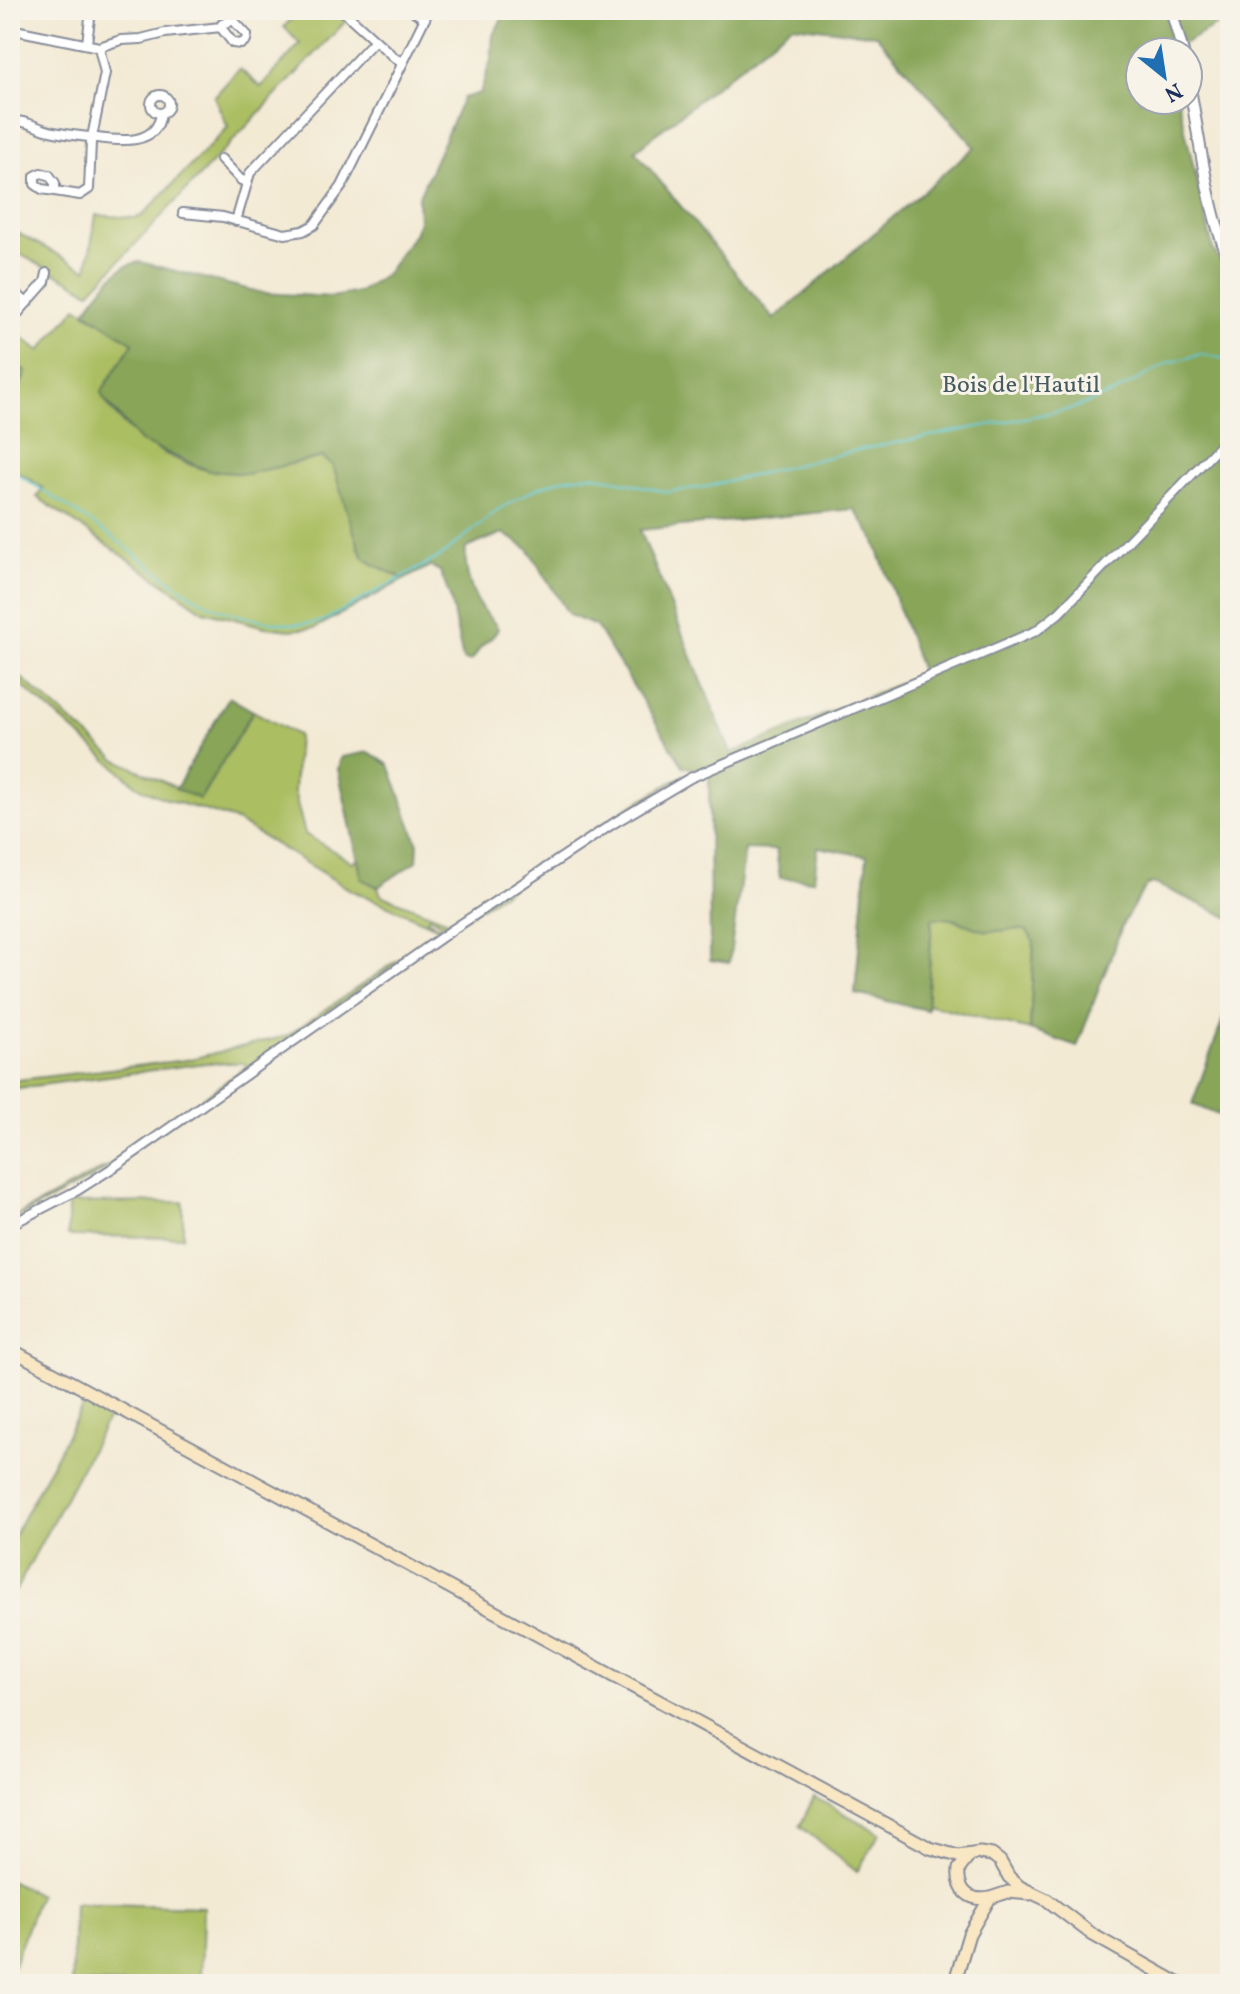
<svg xmlns="http://www.w3.org/2000/svg" width="1240" height="1994" viewBox="0 0 1240 1994" font-family="Vollkorn,serif">
<style>
.green{fill:#abbe62;stroke:#637660;stroke-width:2}
.forest{fill:#88a558;stroke:#526a5b;stroke-width:2;fill-rule:evenodd}
.lines{fill:none;stroke-linecap:round;stroke-linejoin:round}
.stream{stroke:#5ac7d0;stroke-width:2}
.minor-casing{stroke:#878c99;stroke-width:12}
.tertiary-casing{stroke:#878c99;stroke-width:14}
.secondary-casing{stroke:#878c99;stroke-width:15}
.minor{stroke:#fff;stroke-width:8}
.tertiary{stroke:#fff;stroke-width:10}
.secondary{stroke:#f9e7c3;stroke-width:11}
.labels{text-anchor:middle;stroke-width:6;stroke-linejoin:round;paint-order:stroke}
.park-label{font-size:24px;fill:#465a5f;stroke:#f7f3e8}
</style>
<rect width="100%" height="100%" fill="#f7f3e8"/>
<filter id="ink" filterUnits="userSpaceOnUse"><feTurbulence type="fractalNoise" baseFrequency=".0125" numOctaves="2"/><feDisplacementMap in="SourceGraphic" scale="16" xChannelSelector="R" yChannelSelector="G"/><feConvolveMatrix kernelMatrix="1 2 1 2 8 2 1 2 1" color-interpolation-filters="sRGB"/></filter>
<filter id="wash" filterUnits="userSpaceOnUse"><feTurbulence type="fractalNoise" baseFrequency=".006" numOctaves="4" result="noise"/><feDisplacementMap in="SourceGraphic" scale="32" xChannelSelector="R" yChannelSelector="G"/><feGaussianBlur stdDeviation="1.8" result="paint"/><feColorMatrix in="noise" values="0 0 0 0 0 0 0 0 0 0 0 0 0 0 0 0 0 1.4 0 .05"/><feComposite in="paint" operator="in"/></filter>
<g filter="url(#wash)">
<rect width="100%" height="100%" fill="#f3ead4"/>
<path class="green" d="M299,10H334L346,21L90,292L10,249V229L87,270L96,215L135,218L142,216L228,127L214,97L237,71L240,69L261,87L300,44L284,27Z
M77,307L133,343L101,392C121,434 164,457 206,470C220,475 306,462 322,457L333,466L355,528L358,546L365,559L405,579L315,628L290,630L265,627L204,611L37,497L43,488L10,466V412L26,372L20,366L10,364V328L40,351Z
M10,668L115,759L200,799L253,711L298,735L294,791L305,834L352,862L358,860L362,879L378,887L381,895L451,922L632,805L686,774L457,923L445,925L429,916L427,920L442,928L441,933L94,1177L10,1221V1219L112,1164L247,1066L244,1063H206L10,1089V1081L186,1060L287,1036L440,931L435,926L351,890L238,822C205,807 169,805 136,785L10,675Z
M942,917C958,919 971,929 987,930C1000,932 1016,924 1027,931C1031,934 1032,938 1034,942L1030,1030L927,1004L932,919Z
M183,1202V1237L68,1236V1203Z
M86,1399L111,1412L10,1601V1543Z
M814,1797L880,1833L857,1872L800,1826Z
M10,1880L39,1895L10,1974Z
M74,1903L203,1907L201,1984H72Z"/>
<path class="forest" d="M507,10H1230V18L1168,52H1140V100H1178L1213,249L1230,277V918L1158,885L1152,883L1146,886L1124,921L1077,1047L1030,1030L1034,942L1027,931C1013,927 1003,932 989,931C967,929 957,914 932,919L927,1010L855,994L867,856L818,847L814,880L780,878L776,850L745,849L729,963L710,960L709,773L683,766L596,626L569,615L528,549L503,533L466,548C464,569 471,591 482,609C487,617 494,620 498,629C493,639 488,639 481,647C476,652 477,657 470,661L463,660L450,597L440,571L430,566L405,579C392,573 375,567 364,558C360,553 337,479 333,466L322,457L247,474L209,471L141,442L104,399L101,392L133,343L85,311C100,293 115,264 140,262L263,293L332,297L359,292L386,274L414,234L419,221L418,198L463,98L480,93L491,60L493,35ZM792,25L876,35L975,147L774,319L635,151ZM854,509L874,539L922,674L731,753L640,530Z
M10,364L26,371L10,412Z
M229,697L253,711L200,799L176,789Z
M369,752L389,765L418,844L417,861L378,887L362,879L338,769L341,757Z
M1230,1000V1104L1225,1118L1192,1104Z"/>
<g class="lines">
<path class="stream" d="M1175,42L1177,52
M1218,246L1230,274
M10,469C46,493 83,516 118,541C144,560 170,583 198,599C228,616 289,630 323,621L441,556L499,509L535,489L562,479L592,475L667,492L705,487L853,451L1071,409L1114,393L1168,363L1202,354L1230,360"/>
</g>
</g>
<g filter="url(#ink)">
<g class="lines">
<defs>
<path id="minor" d="M342,10L396,59L403,62
M412,10L425,19
M233,20L247,35L246,40L241,44L233,43L222,29V24Z
M10,29L99,47L121,40L141,39L165,33L221,27
M87,43L91,10
M151 104a9 9 0 1 1 18 0a9 9 0 1 1-18 0Z
M10,122C24,119 33,126 46,130C59,134 74,135 89,137C113,140 157,149 161,113
M221,159L241,180L247,181
M55,191V183L49,175L41,173L35,176V184L42,189L80,195L89,189L91,142L105,73L99,47
M183,213L223,217L285,234L303,231L314,225L342,186L429,10
M236,221L250,173L375,40
M10,288L27,303
M17,314L45,282L47,273
M10,1225L78,1190L114,1167L452,930L614,823L690,778L1036,631L1059,613L1230,435"/>
<path id="tertiary" d="M1171,10L1183,52
M1188,78C1199,133 1207,212 1230,261"/>
<path id="secondary" d="M10,1349L930,1848L958,1856L980,1853L992,1855L1000,1861L1009,1877L1020,1887L1047,1900L1093,1935L1180,1984
M970,1855L959,1869C957,1890 969,1902 990,1898
M954,1984L969,1934L990,1898L1008,1892L1030,1894"/>
</defs>
<use href="#minor" class="minor-casing"/>
<use href="#tertiary" class="tertiary-casing"/>
<use href="#secondary" class="secondary-casing"/>
<use href="#minor" class="minor"/>
<use href="#tertiary" class="tertiary"/>
<use href="#secondary" class="secondary"/>
</g>
</g>
<g class="labels">
<g class="park-label">
<text x="1021" y="392">Bois de l'Hautil</text>
</g>
</g>
<rect width="1240" height="1994" fill="none" stroke="#f7f3e8" stroke-width="40"/>
<g transform="translate(1164 76) rotate(150)"><circle r="38" fill="#f7f3e8" stroke="#9fa5b1" stroke-width="2"/>
<path d="M0-6L14 30L0 20L-14 30Z" fill="#1f6fb2"/>
<text y="-12" font-size="22" font-weight="bold" text-anchor="middle" fill="#1b2f5e">N</text>
</g>
</svg>
